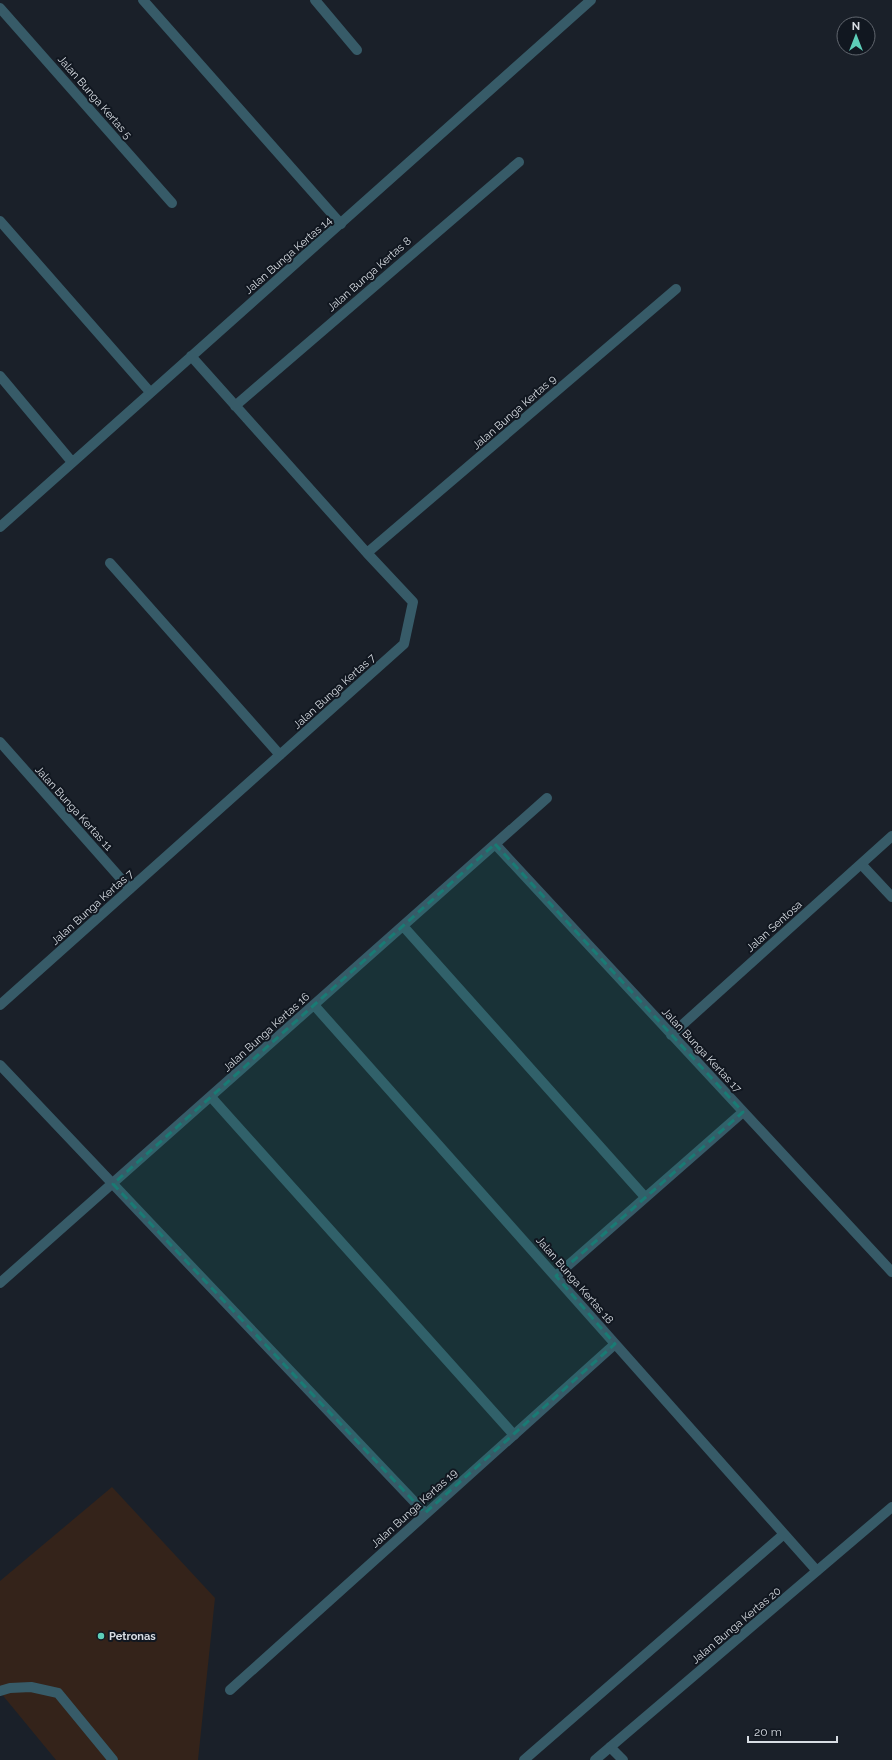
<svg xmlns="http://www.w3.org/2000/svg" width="892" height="1760" viewBox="0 0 892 1760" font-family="Raleway,sans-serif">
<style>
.commercial{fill:#34231a}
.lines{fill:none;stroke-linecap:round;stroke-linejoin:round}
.service{stroke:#375b68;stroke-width:10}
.minor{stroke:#375b68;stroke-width:10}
.marked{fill:#197b74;fill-opacity:0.2;stroke:#197b74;stroke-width:3;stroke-dasharray:8 5;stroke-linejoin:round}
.poi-dot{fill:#5dceb8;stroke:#111720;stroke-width:1.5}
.labels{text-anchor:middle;stroke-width:4;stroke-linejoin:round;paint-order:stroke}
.street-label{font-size:11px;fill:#d8dde3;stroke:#111720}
.poi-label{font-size:11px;font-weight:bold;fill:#d8dde3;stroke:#111720;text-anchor:start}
</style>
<rect width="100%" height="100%" fill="#1a2029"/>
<path class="commercial" d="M112,1487L215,1598L198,1760H56L0,1692V1581Z"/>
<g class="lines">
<path class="service" d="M143,0L341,224
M315,0L357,50
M0,221L150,392
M211,1097L514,1435
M0,1691L10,1688L31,1687L58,1693L113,1760"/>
<path class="minor" d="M0,8L172,203
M0,376L72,462
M235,406L519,162
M0,527L591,0
M367,553L676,289
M110,563L280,755
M0,742L130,889
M495,844L892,1272
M861,864L892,897
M403,926L645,1197
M0,1005L404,644L413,602L367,553L191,356
M314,1005L817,1571
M671,1035L892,836
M0,1065L425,1513
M556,1276L743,1112
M0,1283L547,798
M230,1690L615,1344
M610,1747L623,1760
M524,1760L784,1534
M595,1760L892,1507"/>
</g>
<path class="marked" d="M495,844L743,1112L556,1276L615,1344L425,1513L113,1184Z"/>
<circle class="poi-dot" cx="101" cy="1636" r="4"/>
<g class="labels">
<g class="street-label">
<text transform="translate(95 97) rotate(49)" y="4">Jalan Bunga Kertas 5</text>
<text transform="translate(288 255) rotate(-41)" y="4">Jalan Bunga Kertas 14</text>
<text transform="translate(369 274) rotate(-41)" y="4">Jalan Bunga Kertas 8</text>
<text transform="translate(514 412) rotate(-41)" y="4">Jalan Bunga Kertas 9</text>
<text transform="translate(334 691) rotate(-42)" y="4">Jalan Bunga Kertas 7</text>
<text transform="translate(74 808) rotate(48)" y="4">Jalan Bunga Kertas 11</text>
<text transform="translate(92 907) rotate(-42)" y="4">Jalan Bunga Kertas 7</text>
<text transform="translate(774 926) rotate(-42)" y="4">Jalan Sentosa</text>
<text transform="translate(266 1032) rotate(-42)" y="4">Jalan Bunga Kertas 16</text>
<text transform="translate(702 1050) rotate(47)" y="4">Jalan Bunga Kertas 17</text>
<text transform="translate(575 1280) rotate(49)" y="4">Jalan Bunga Kertas 18</text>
<text transform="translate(414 1508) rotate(-42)" y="4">Jalan Bunga Kertas 19</text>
<text transform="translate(736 1625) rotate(-40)" y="4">Jalan Bunga Kertas 20</text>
</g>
<g class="poi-label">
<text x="109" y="1640">Petronas</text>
</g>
</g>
<g transform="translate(856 36)"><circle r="19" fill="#111720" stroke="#61666e"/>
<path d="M0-3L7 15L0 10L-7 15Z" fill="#5dceb8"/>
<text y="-6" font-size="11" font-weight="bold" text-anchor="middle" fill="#d8dde3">N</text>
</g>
<path d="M748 1736v6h89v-6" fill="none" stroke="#d8dde3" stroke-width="2"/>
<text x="754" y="1736" font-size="12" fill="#d8dde3" stroke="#111720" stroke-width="3" paint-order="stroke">20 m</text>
</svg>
